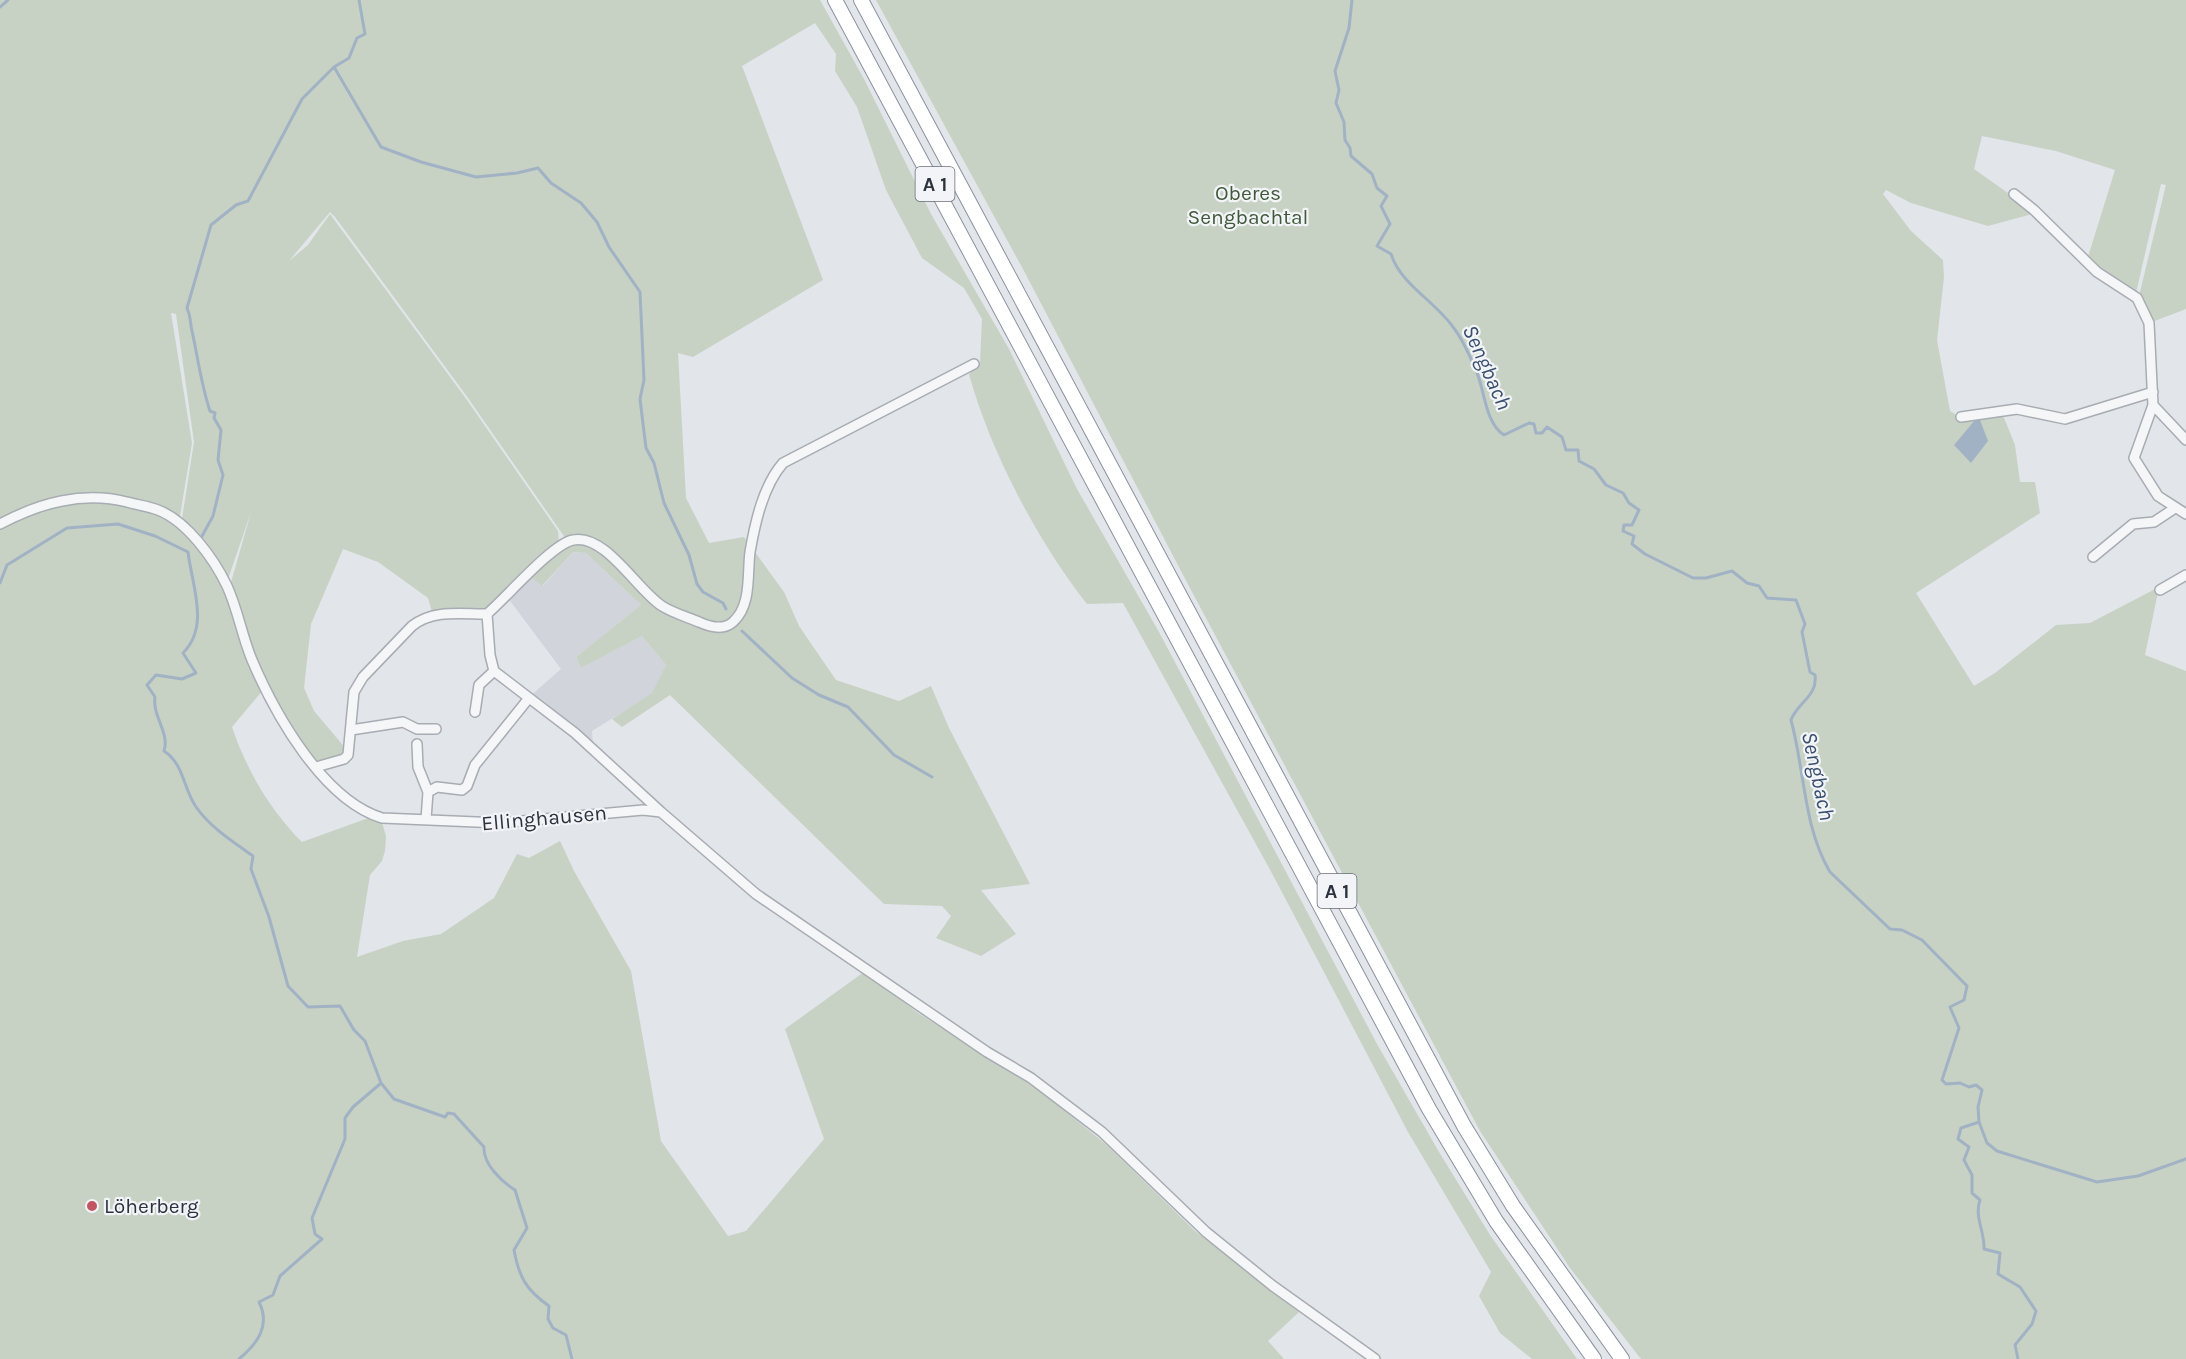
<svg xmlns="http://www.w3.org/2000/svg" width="2186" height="1359" viewBox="0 0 2186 1359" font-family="Karla,sans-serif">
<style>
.built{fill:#d1d4db}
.green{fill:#c7d2c4;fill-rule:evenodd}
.water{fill:#a1b2c5}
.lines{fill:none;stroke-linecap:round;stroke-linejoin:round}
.stream{stroke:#a1b2c5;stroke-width:3}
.minor-casing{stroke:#a8acb3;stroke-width:12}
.highway-casing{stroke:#8b929e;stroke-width:16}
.minor{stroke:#f5f6f8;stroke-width:9}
.highway{stroke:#fff;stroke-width:14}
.poi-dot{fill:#c15562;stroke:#f2f4f7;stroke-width:2}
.labels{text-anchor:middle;stroke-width:4.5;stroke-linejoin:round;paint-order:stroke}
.shield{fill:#f2f4f7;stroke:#676d76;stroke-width:1.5}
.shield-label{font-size:20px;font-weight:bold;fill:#2c333f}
.park-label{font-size:21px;fill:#405a3b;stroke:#f2f4f7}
.street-label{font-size:21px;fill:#2c333f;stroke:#f2f4f7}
.poi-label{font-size:21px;fill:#2c333f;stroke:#f2f4f7;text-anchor:start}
.water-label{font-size:22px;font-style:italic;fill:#3a506f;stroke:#f2f4f7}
</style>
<rect width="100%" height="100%" fill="#e2e5e9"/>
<path class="built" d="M573,552L586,553L641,605L576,657L581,668L642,636L666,665L653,693L592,731L593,745L527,699L561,669L508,598L530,576L543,586Z"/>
<path class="green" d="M0,0H820L864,79L931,214L1009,349L1077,489L1159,632L1377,1044L1439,1152L1490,1235L1577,1359H1532L1500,1333L1479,1296L1491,1272L1408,1132L1274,877L1123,603L1087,604C1038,542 990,451 969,374L980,363L982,319L964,288L922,258L886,190L857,107L835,71L836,54L815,23L742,66L823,280L693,357L678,353L686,498L709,543L744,537L784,592L799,626L836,680L899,701L931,686L949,728L1030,884L981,890L1016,934L981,956L936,938L951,916L942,906L884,904L670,695L622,727L612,719L652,693L666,665L642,636L581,668L576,657L641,605L586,553L573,552L542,586L530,576L568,542L468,398L335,217L330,212L289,261L308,245L330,214L467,400L558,531L559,544L485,611L432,612L428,598L378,562L343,549L311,624L304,688L314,711L347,750L343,757L325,762L314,760L275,700L258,665L230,586L251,512L225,588L263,690L232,727C246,769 270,810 302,842L374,816L381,819L386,836L385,851L382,861L370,875L357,957L403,941L441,934L494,898L517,854L529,858L560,841L574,871L631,971L661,1141L728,1236L746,1231L824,1139L785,1029L864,972L918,1013L1040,1091L1108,1146L1195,1231L1299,1312L1268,1341L1284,1359H0ZM171,313L176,314L194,442L181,525L159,511L179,522L192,443Z
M876,0H2186V309L2152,322L2139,296L2166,185L2161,184L2136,293L2087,260L2115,170L2056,151L1982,136L1974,169L2036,213L1988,226L1911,203L1886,190L1883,194L1911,231L1943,260L1944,277L1937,340L1950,411L1961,418L2002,413L2015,445L2020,482H2035L2040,513L1916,593L1974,686L1995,673L2056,625L2090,623L2159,587L2145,655L2186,671V1359H1641L1570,1268L1480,1131L1191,590L1024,271Z"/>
<path class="water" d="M1975,420H1980L1988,441L1971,463L1954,445Z"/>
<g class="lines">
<path class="stream" d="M1352,0L1349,28L1335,71L1339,90L1336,103L1344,122L1345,140L1350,148L1351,156L1372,174L1377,188L1387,196L1381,206L1390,224L1377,246L1391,254C1401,285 1435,301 1453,327C1462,338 1469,354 1475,368C1485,388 1484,422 1504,435L1529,423L1534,424L1536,433H1542L1547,427L1562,437L1566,450H1578L1579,461L1594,469L1606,485L1623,493L1629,503L1639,510L1632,525H1624L1623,531L1634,536L1632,544L1645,554L1693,578H1706L1732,571L1747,583L1759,586L1767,598L1796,600L1805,624L1802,632L1810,672L1815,675C1818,696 1797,703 1791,720C1805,771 1803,826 1830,872L1890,929L1902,930L1922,940L1967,986L1964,1000L1950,1007L1959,1028L1942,1080L1946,1084L1960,1083L1969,1087L1976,1085L1982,1090L1978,1107L1979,1122L1961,1128L1958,1139L1969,1147L1964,1160L1972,1175V1193L1980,1200C1974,1217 1985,1232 1984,1249L2000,1253L1998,1274L2020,1287L2036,1311L2032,1324L2015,1345L2018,1359
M0,7L8,0
M334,67L381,147L421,162L476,177L517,173L538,168L551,183L581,203L597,222L609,247L640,292L644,380L640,399L646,448L654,463L664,503L689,555L697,584L703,592L723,603L726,609
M201,538L213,516L223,475L218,460L221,430L214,418L215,413L210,411C201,384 198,358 192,331C190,323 191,317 187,308L211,225L236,205L248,201L302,99L334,67L349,58L357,38L365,34L359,0
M0,583L7,565L67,528L118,524L155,536L188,552C192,586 210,626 183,653L196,673L182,679L156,675L147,685L155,697C152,716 170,733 164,751C184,764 183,788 196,807C211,828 232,841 253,856L251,869L269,917L288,986L308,1007L340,1006L354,1030L365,1041L381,1083L394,1099L445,1117L448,1113L454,1114L484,1147C483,1164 501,1181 515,1190L527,1228L514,1250C519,1277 526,1290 549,1306L548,1319L553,1328L566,1335L572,1359
M742,631L792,678L819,695L848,707L894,755L932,777
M1979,1122L1987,1143L1997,1151L2097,1182L2138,1176L2186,1159
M239,1359C257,1344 271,1326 259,1302L273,1295L280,1276L322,1239L315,1234L312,1218L345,1139V1118L353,1107L380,1084"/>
<defs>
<path id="minor" d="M2014,194L2034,210L2097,272L2137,298L2149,323L2153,405L2134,458L2158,496L2186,514
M2153,405L2186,440
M1961,417L2017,409L2065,419L2153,392
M0,524C40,503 82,491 127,502C137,505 148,506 158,510C187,521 214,559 227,586C238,610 242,636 252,660C275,714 323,800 382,818L500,823L643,810L661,812L756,894L987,1052L1031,1078L1102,1132L1206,1232L1273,1286L1375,1359
M2093,557L2133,524L2154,522L2175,508
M2160,590L2186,575
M487,614L490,655L494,671L575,733L661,812
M475,712L479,685L494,671
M351,730L403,722L417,729H436
M417,744L418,767L428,792L426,819
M316,767L344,759L348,755L354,692L363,677L412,626C433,609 462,614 487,614C506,598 552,544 573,540C605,533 637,590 662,606C673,613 687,617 699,622C710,627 723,631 733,622C752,605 747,574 750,552C755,523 763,486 783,463L974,364
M428,792L437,787L462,790L467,786L475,765L529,698"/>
<path id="highway" d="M835,0L1429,1109L1496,1221L1594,1359
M861,0L1464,1126L1513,1206L1622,1359"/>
</defs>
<use href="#minor" class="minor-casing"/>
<use href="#highway" class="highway-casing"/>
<use href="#minor" class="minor"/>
<use href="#highway" class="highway"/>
</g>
<circle class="poi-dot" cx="92" cy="1206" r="6"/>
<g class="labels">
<g class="shield">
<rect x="915.5" y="167" width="39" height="34" rx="4.5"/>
<rect x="1317.5" y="874" width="39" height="34" rx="4.5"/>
</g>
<g class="shield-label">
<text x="935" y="191">A 1</text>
<text x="1337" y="898">A 1</text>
</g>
<g class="park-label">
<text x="1248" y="200">Oberes<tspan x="1248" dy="24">Sengbachtal</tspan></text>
</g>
<g class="street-label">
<text transform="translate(544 818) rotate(-5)" y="7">Ellinghausen</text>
</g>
<g class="poi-label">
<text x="104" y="1213">Löherberg</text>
</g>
<g class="water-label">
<text transform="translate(1488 367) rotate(66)" y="8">Sengbach</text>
<text transform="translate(1819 776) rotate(78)" y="8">Sengbach</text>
</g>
</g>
</svg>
